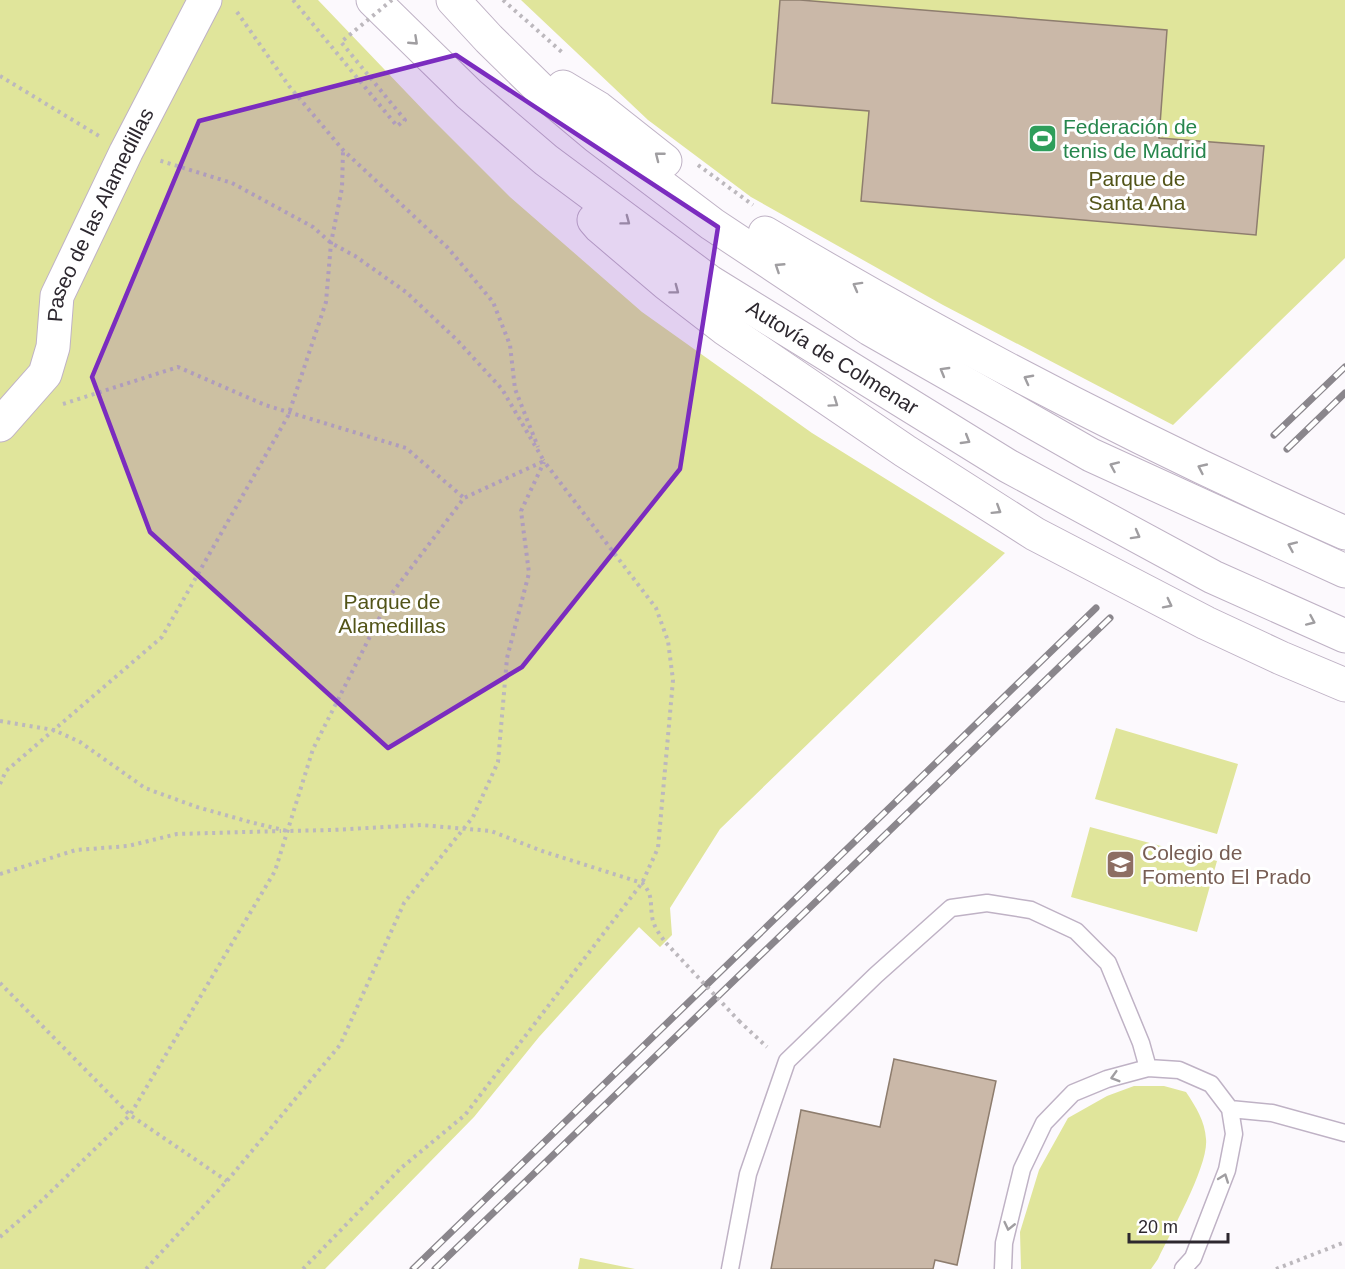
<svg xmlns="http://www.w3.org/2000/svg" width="1345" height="1269" viewBox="0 0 1345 1269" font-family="Helvetica,sans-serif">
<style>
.green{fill:#e0e59b}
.building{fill:#cab8a8;stroke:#8e7d6e;stroke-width:1.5}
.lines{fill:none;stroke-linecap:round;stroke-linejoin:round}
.lane-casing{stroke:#bfb2c5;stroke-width:19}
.street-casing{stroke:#bfb2c5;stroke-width:35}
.highway-casing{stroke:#bfb2c5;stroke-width:35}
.path{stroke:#bcb8bd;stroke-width:4;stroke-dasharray:3 4.5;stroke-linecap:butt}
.lane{stroke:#fff;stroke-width:16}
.street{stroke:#fff;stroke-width:33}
.highway{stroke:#fff;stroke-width:33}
.rail-casing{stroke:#8a868c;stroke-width:7}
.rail{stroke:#fff;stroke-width:4.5;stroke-dasharray:14;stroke-linecap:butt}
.path-bridge{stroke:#bcb8bd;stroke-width:4;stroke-dasharray:3 4.5;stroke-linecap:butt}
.oneway{stroke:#a09ea1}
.marked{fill:#7b2cbf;fill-opacity:0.2;stroke:#7b2cbf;stroke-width:4.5;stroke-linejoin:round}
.labels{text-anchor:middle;stroke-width:6;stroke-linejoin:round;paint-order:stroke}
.leisure-label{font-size:21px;fill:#27864d;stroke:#fff;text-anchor:start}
.park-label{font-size:21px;fill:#525418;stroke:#fff}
.street-label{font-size:21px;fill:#2d282f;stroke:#fff}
.education-label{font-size:21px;fill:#785e54;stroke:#fff;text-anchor:start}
</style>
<rect width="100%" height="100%" fill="#fcf9fd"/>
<path class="green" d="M0,0H318L428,115L510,197L642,312L812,433L1005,553L720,829L670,908L672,935L660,947L639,927L539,1037L474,1117L325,1269H0Z
M521,0H1345V258L1173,425L943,305L751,197L648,120Z
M1116,728L1238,764L1217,834L1095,799Z
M1090,827L1217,861L1197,932L1071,897Z
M1134,1086H1164L1186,1092C1196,1107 1205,1121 1206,1139C1209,1165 1171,1232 1158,1259L1151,1269H1021L1020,1232L1039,1170L1068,1118L1107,1096Z
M580,1258H581L635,1269H578Z"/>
<path class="building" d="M780,0H800L1167,30L1159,138L1264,146L1256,235L861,201L869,111L772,103Z
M894,1059L996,1081L957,1265L935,1260L933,1269H771L801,1110L880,1127Z"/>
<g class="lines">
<defs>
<path id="lane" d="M1230,1109L1272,1113L1345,1133
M730,1269L748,1174L787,1061L876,975L951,908L987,903L1031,910L1076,931L1108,963L1141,1043L1148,1068
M1003,1269L1004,1243L1022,1169L1044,1123L1073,1093L1107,1079L1148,1068L1179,1070L1211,1084L1230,1109L1234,1134L1227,1170L1193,1258L1183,1269"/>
<g id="street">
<path id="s1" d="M0,425L45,374L53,347L57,296L126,152L205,0"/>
</g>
<g id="highway">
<path id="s2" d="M373,0L469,94L546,160L710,282L1008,466L1213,577L1345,636"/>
<path d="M453,0L489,39L542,91L597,137L712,224L870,329L1091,455L1345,571"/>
<path d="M563,87L598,108L665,161"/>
<path d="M594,220L600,227L667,284L724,328L905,451L1035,534L1206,623L1281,658L1345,685"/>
<path d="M765,233C952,344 1146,445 1345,533"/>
</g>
</defs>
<use href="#lane" class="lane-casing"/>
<use href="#street" class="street-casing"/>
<use href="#highway" class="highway-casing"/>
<path class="path" d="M503,0L563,53
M237,12L289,86L343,150L448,248L493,302L510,345L515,389L538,447
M0,76L99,136
M698,165L753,205
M63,404L178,367L265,405L406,448L464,498
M0,721L54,730L80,742L145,788L197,807L250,822L287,831L332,830L421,825L491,831L542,851L642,883C653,894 650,902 652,916C653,926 660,935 666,943
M0,784L6,771L162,637L288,416L326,302L331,243L342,188L343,151
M0,874L76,850L128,846L177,834L281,831
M0,983L130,1115L227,1181
M739,1021L767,1047
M0,1237L35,1207L130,1115L275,871L313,749L392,593L464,498L544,461L502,389L456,339L406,292L355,256L331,243L313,227L232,183L158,160
M146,1269L227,1181L340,1045L404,903L473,817L498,762L507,658L529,573L521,511L544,462
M303,1269L401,1168L465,1115L642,883L658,848L673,680L668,641L656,608L543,460
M1276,1269L1345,1242"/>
<use href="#lane" class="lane"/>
<use href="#street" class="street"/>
<use href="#highway" class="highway"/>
<defs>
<path id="rail" d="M1274,435L1345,367
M1287,449L1345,393
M413,1269L1096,608
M435,1269L1110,618"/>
</defs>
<use href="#rail" class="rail-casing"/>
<use href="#rail" class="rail"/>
<path class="path-bridge" d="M293,0L397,126L405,120L341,42L392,0
M666,943L739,1021"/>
</g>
<defs><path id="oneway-chevron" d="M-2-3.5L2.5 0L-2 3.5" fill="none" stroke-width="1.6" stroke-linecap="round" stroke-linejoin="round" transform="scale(1.5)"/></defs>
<g class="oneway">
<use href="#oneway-chevron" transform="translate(414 41) rotate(43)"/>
<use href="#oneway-chevron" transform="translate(659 156) rotate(-142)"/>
<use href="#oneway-chevron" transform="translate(626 221) rotate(37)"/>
<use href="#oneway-chevron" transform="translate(779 267) rotate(-147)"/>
<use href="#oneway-chevron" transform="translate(857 286) rotate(-151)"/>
<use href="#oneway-chevron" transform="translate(675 290) rotate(37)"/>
<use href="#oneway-chevron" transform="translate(944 371) rotate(-150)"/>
<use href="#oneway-chevron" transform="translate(1028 379) rotate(-152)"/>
<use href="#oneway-chevron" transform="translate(834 403) rotate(35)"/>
<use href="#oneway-chevron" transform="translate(966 440) rotate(31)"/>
<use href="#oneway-chevron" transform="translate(1114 466) rotate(-156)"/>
<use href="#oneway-chevron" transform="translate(1202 468) rotate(-155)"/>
<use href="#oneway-chevron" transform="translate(997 510) rotate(32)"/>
<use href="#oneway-chevron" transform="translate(1136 535) rotate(29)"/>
<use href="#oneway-chevron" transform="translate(1292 546) rotate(-156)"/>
<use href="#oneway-chevron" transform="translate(1168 604) rotate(27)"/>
<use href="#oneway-chevron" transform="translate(1311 621) rotate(24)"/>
<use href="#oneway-chevron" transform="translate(1115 1077) rotate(164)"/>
<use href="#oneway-chevron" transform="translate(1224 1178) rotate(-70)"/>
<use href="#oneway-chevron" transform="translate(1009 1226) rotate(103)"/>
</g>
<path class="marked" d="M456,55L718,227L680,469L522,667L388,748L150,532L92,377L199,121Z"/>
<defs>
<symbol id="stadium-square" viewBox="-11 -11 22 22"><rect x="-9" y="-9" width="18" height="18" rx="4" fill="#2e9e5b" stroke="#fff"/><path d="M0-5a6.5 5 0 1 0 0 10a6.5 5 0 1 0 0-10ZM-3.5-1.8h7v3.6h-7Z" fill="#fff"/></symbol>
<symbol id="school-square" viewBox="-11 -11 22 22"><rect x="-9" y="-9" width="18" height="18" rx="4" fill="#8d6e63" stroke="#fff"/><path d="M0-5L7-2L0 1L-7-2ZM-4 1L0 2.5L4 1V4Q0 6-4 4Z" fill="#fff"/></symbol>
</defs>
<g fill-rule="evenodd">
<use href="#stadium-square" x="1026" y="122" width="33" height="33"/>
<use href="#school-square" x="1104" y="848" width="33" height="33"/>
</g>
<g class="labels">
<g class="leisure-label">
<text x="1063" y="134">Federación de<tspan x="1063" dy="24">tenis de Madrid</tspan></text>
</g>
<g class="park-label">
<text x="1137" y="186">Parque de<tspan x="1137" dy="24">Santa Ana</tspan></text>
<text x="392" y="609">Parque de<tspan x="392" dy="24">Alamedillas</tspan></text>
</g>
<g class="street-label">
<text dy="7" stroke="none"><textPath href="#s1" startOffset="238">Paseo de las Alamedillas</textPath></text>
<text dy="7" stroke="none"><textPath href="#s2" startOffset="584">Autovía de Colmenar</textPath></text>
</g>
<g class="education-label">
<text x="1142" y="860">Colegio de<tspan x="1142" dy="24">Fomento El Prado</tspan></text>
</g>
</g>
<path d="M1129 1233v9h99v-9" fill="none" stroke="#2d282f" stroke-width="3"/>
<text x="1138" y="1233" font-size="18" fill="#2d282f" stroke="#ffffff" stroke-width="4.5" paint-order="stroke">20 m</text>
</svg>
